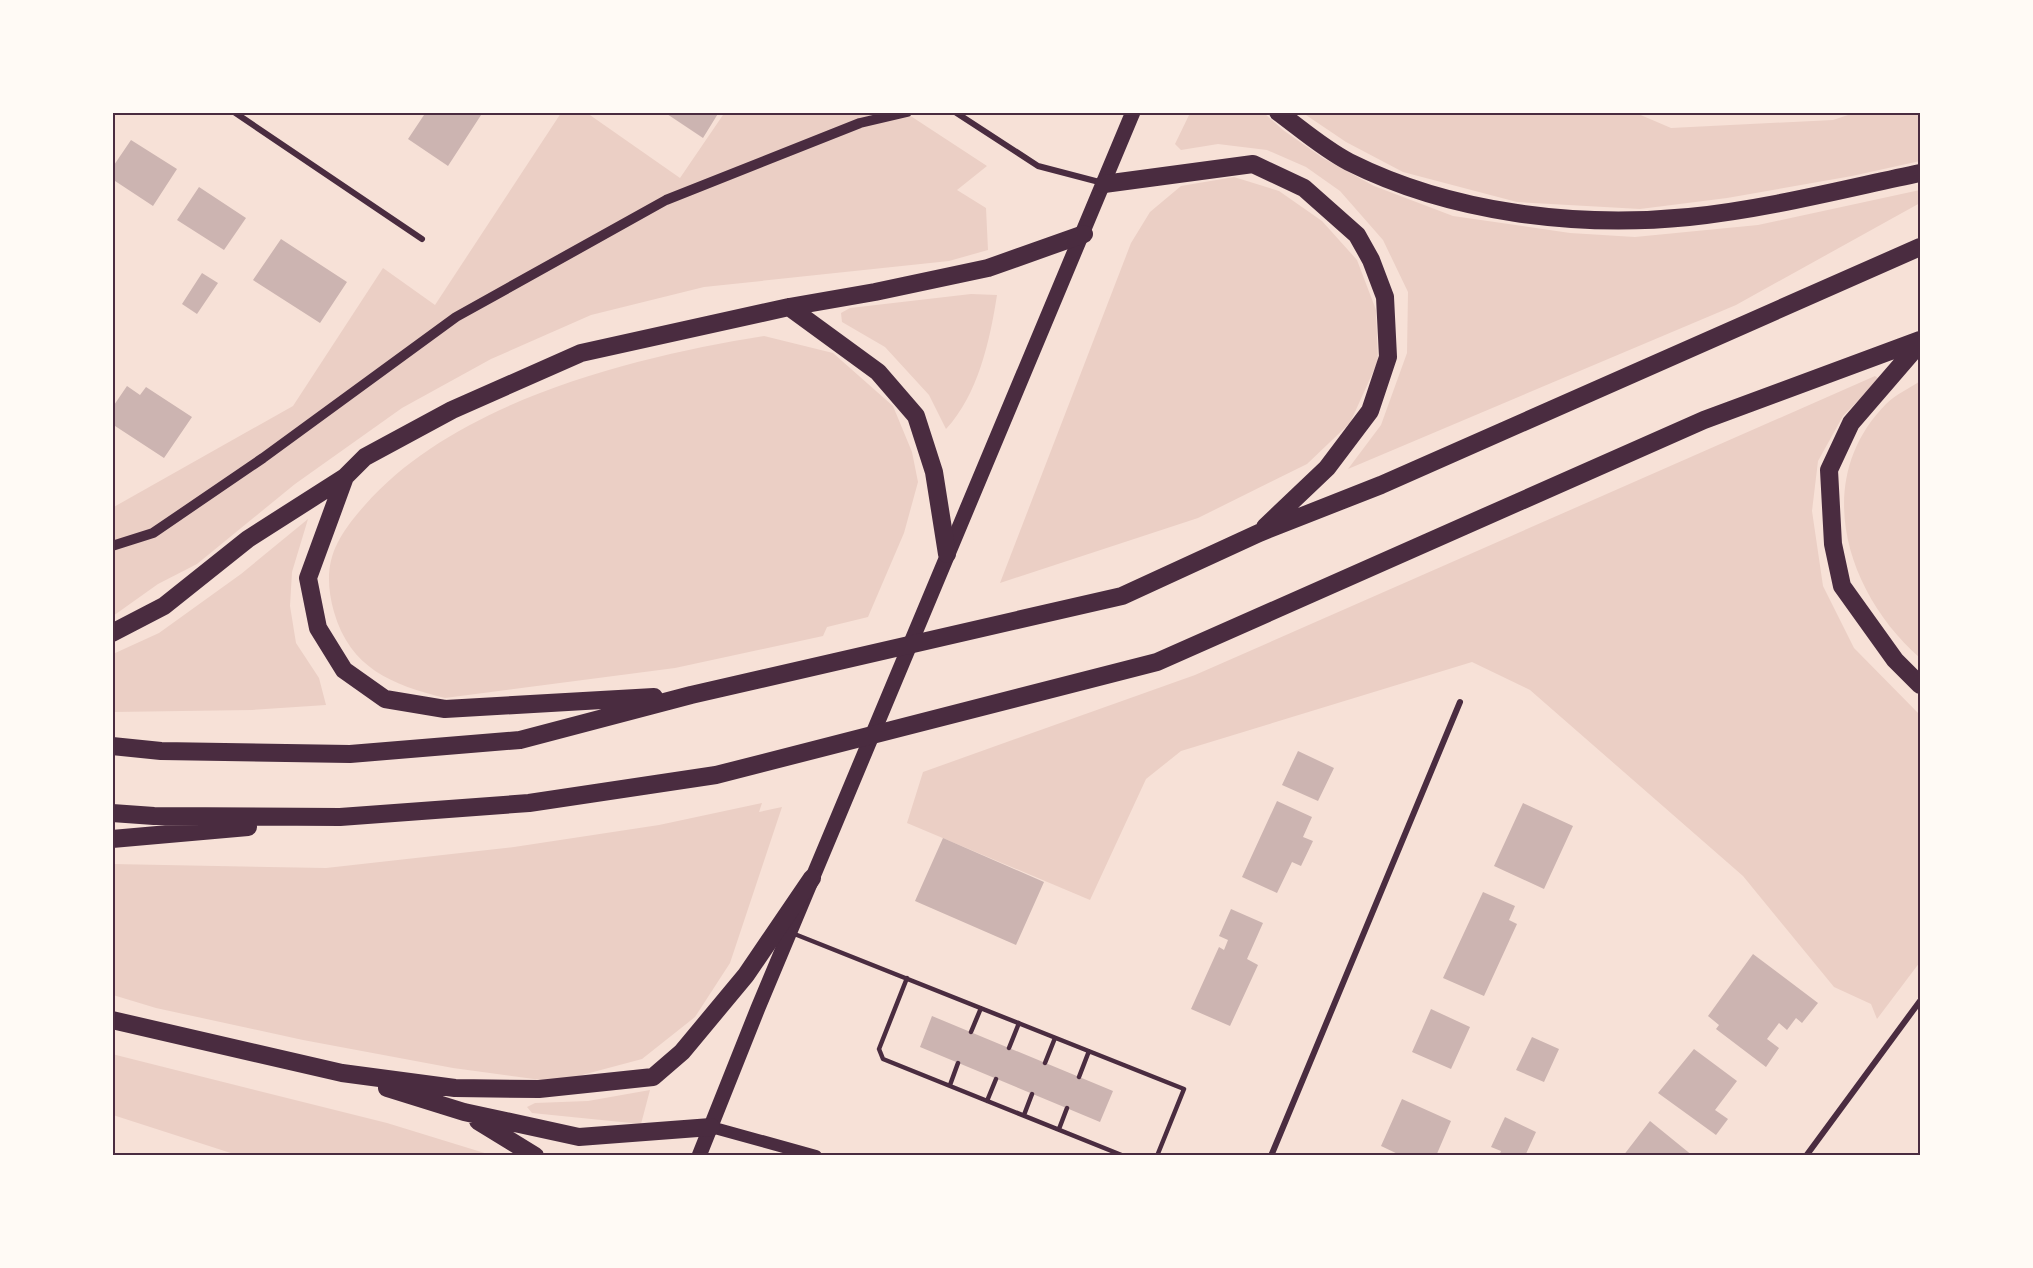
<svg xmlns="http://www.w3.org/2000/svg" width="2033" height="1268" viewBox="0 0 2033 1268" font-family="Rubik,sans-serif">
<style>
.green{fill:#ebcfc5}
.building{fill:#ccb4b1}
.lines{fill:none;stroke-linecap:round;stroke-linejoin:round}
.service{stroke:#4a2c40;stroke-width:4.5}
.minor{stroke:#4a2c40;stroke-width:6}
.tertiary{stroke:#4a2c40;stroke-width:10}
.secondary{stroke:#4a2c40;stroke-width:12}
.primary{stroke:#4a2c40;stroke-width:15}
.motorway{stroke:#4a2c40;stroke-width:18}
.neatline{fill:none;stroke:#4a2c40;stroke-width:2}
</style>
<rect width="100%" height="100%" fill="#f7e1d7"/>
<path class="green" d="M725,112L906,113L987,166L957,190L986,208L988,250L949,261L704,287L591,315L491,359L402,408L295,484L197,564L158,584L113,616L112,508L293,406L383,268L435,305L561,113H587L680,178Z
M1190,113H1264L1283,130L1323,158L1374,186L1453,216L1570,233L1635,237L1758,225L1920,190V203L1736,305L1348,469L1381,425L1407,353L1408,292L1383,240L1340,191L1306,167L1267,150L1218,144L1181,150L1175,144Z
M1636,113L1671,128L1833,120L1854,113H1920V161L1852,176L1727,198L1640,209L1517,202L1403,172L1346,142L1303,113Z
M1234,177L1279,191L1322,221L1357,260L1376,310L1378,361L1350,423L1307,464L1198,518L1000,583L1131,243L1150,212L1181,186Z
M971,294L997,295C990,340 978,395 946,429L929,395L885,347L842,322L841,313L850,308Z
M764,336L833,353L893,406L912,452L918,482L904,533L868,617L827,627L823,636L675,668L445,698C392,685 350,668 334,612C321,565 334,540 365,505C455,402 632,357 764,336Z
M1875,376L1879,379L1843,416L1818,461L1812,511L1823,586L1854,648L1920,715V962L1877,1019L1871,1004L1834,987L1743,876L1530,690L1472,662L1181,751L1146,779L1090,900L907,823L923,772L1195,675Z
M1920,381V658C1847,594 1810,481 1886,404C1895,395 1910,388 1920,381Z
M308,519L292,572L290,606L296,643L319,678L326,705L252,710L113,712V654L159,633L241,574Z
M762,803L759,812L782,807L730,963L695,1017L642,1059L556,1082L453,1068L303,1040L156,1008L113,995L112,864L326,868L514,847L659,825Z
M112,1054L387,1123L491,1155H237L113,1115Z
M650,1090L641,1124L532,1113L527,1107L535,1103L588,1101Z"/>
<path class="building" d="M426,112H483L448,166L408,139Z
M664,112H719L703,138Z
M131,140L177,169L153,206L112,179V168Z
M199,187L246,218L224,250L177,220Z
M281,239L347,282L320,323L253,280Z
M202,273L218,283L197,314L182,304Z
M127,386L140,395L146,387L192,417L164,458L112,424V408Z
M1298,751L1334,768L1318,801L1282,785Z
M1277,801L1312,817L1303,837L1313,841L1301,866L1292,862L1277,893L1242,877Z
M1523,803L1573,826L1544,889L1494,866Z
M943,838L1044,882L1016,945L915,901Z
M1483,892L1515,906L1509,920L1517,924L1484,996L1443,978Z
M1231,909L1263,923L1247,959L1258,965L1230,1026L1191,1009L1219,947L1224,950L1228,940L1219,936Z
M1753,954L1818,1003L1802,1023L1796,1018L1787,1030L1779,1023L1767,1039L1779,1048L1766,1067L1716,1029L1719,1025L1708,1016Z
M1431,1009L1470,1027L1451,1069L1412,1052Z
M932,1016L1113,1091L1100,1122L920,1047Z
M1532,1037L1559,1049L1544,1082L1516,1070Z
M1694,1049L1737,1081L1715,1110L1728,1119L1716,1135L1658,1093Z
M1402,1099L1451,1121L1436,1156H1402L1381,1146Z
M1505,1117L1536,1132L1525,1156H1499L1501,1151L1491,1147Z
M1650,1121L1693,1156H1623Z"/>
<g class="lines">
<path class="service" d="M792,933L1184,1089L1157,1156
M907,978L879,1049L883,1059L1124,1156
M971,1032L981,1008
M1009,1048L1019,1023
M1045,1063L1055,1038
M1079,1077L1089,1051
M950,1085L958,1063
M987,1101L996,1079
M1024,1115L1032,1094
M1059,1129L1067,1108"/>
<path class="minor" d="M234,112L422,239
M955,112L1038,166L1103,183
M1271,1156L1460,702
M1806,1156L1920,1001"/>
<path class="tertiary" d="M112,546L153,533L263,458L456,317L666,200L860,123L907,112"/>
<path class="secondary" d="M711,1127L816,1156"/>
<path class="primary" d="M699,1156L758,1008L1133,112"/>
<path class="motorway" d="M1278,112C1301,129 1324,149 1349,162C1451,213 1576,228 1689,217C1767,209 1844,189 1920,173
M1104,184L1253,164L1304,188L1357,235L1371,260L1385,297L1388,357L1370,411L1327,468L1265,527
M789,307L878,372L916,416L934,472L947,554
M1920,343L1851,423L1829,470L1833,544L1842,586L1895,660L1920,685
M345,477L308,578L318,628L344,670L385,699L445,709L654,697
M112,633L164,606L248,539L345,477L365,457L452,410L581,353L789,307L875,292L988,268L1084,234
M112,746L161,751L350,754L520,740L691,695L1122,596L1259,533L1381,485L1920,247
M112,813L154,816L340,817L529,803L716,775L1157,662L1704,420L1920,340
M112,839L248,827
M112,1020L342,1073L455,1088L539,1089L653,1077L682,1052L746,975L812,878
M387,1088L464,1112L579,1137L711,1127
M478,1121L535,1156"/>
</g>
<rect width="2033" height="1268" fill="none" stroke="#fffaf5" stroke-width="228"/>
<rect x="114" y="114" width="1805" height="1040" class="neatline"/>
</svg>
